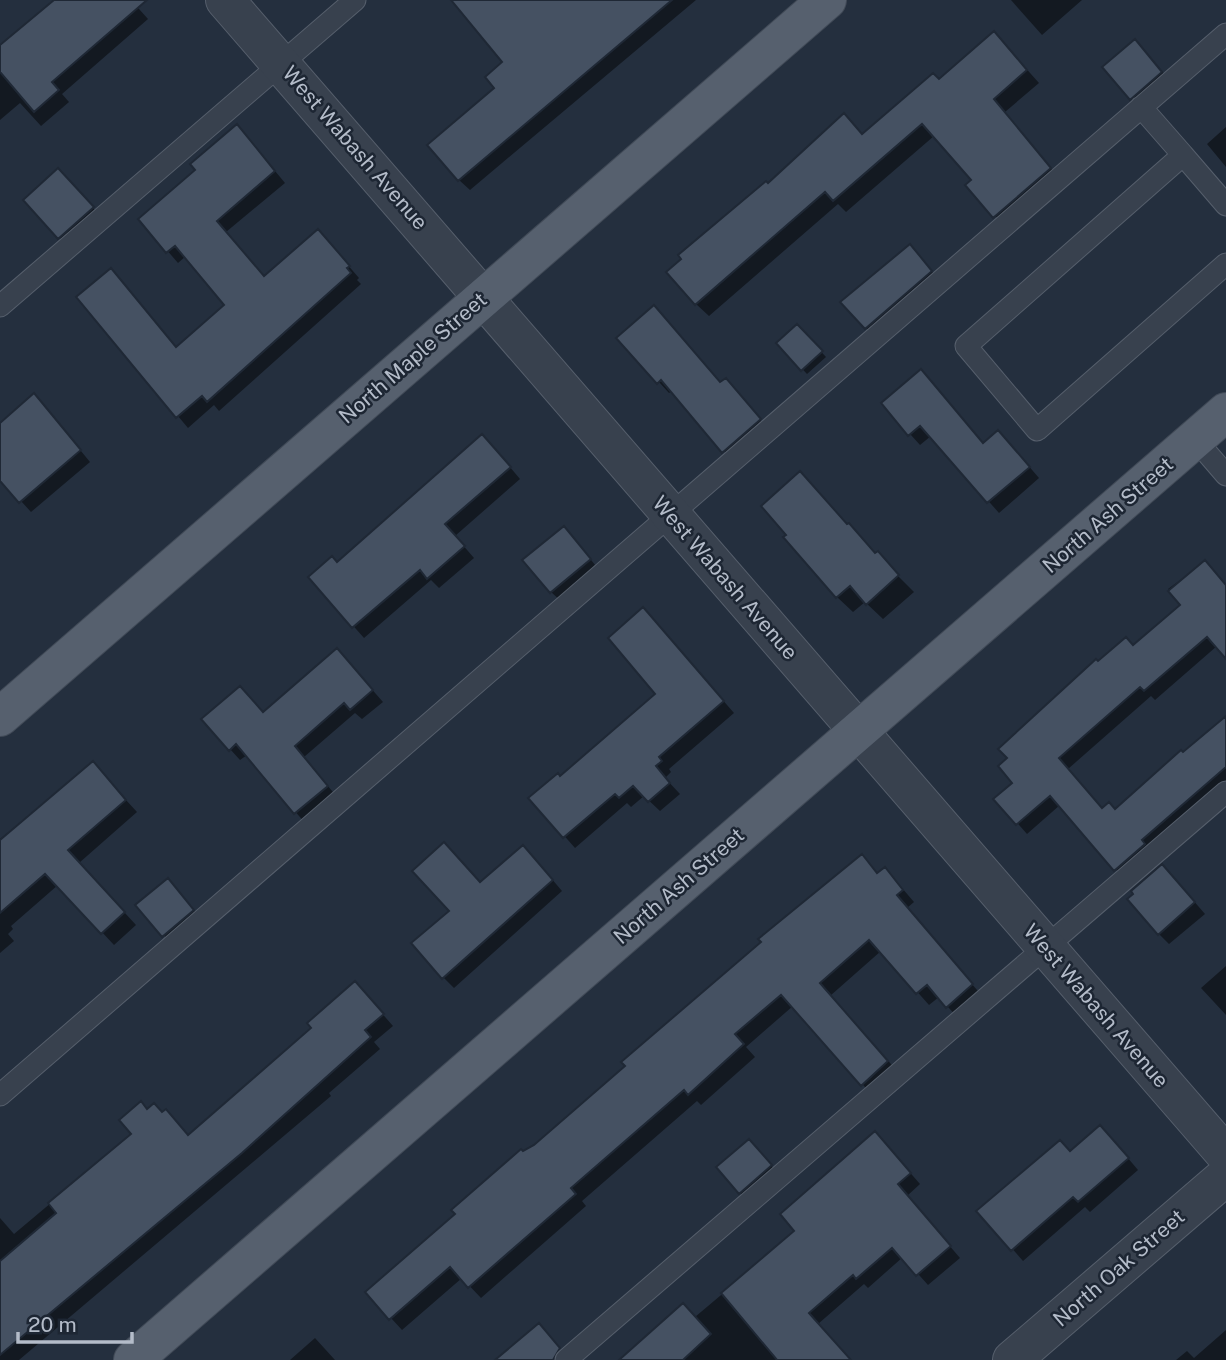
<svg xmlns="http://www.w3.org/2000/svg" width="1226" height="1360" viewBox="0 0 1226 1360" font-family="'Public Sans',sans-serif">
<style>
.shadow{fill:#0007}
.building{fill:#455162;stroke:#1f2835;stroke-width:2}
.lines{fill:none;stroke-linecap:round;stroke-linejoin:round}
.service-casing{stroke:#565f6c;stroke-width:23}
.minor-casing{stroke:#565f6c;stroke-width:40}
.primary-casing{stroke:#414a57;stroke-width:40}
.service{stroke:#38414e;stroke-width:21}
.minor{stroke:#38414e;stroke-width:38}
.primary{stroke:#56606e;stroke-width:38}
.labels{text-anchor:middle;stroke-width:5;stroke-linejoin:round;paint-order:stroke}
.street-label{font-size:21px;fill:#b4bcc9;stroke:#1d2633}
</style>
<rect width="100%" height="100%" fill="#242f3e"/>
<path class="shadow" d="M56,0H131L148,19L62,94L69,102L41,126L20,103L0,120V48Z
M454,0H696L470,190L459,180L505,63Z
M1011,0H1082L1042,35Z
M1006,46L1039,83L1005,112L1062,182L1007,229L968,185L973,181L934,136L846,212L838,204L709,316L696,304L768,185L863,135L939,81Z
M1146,52L1172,83L1142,109L1131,99Z
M1226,127V167L1207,144Z
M247,137L285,183L226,232L265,278L328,242L359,278L357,280L361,284L219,411L214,405L188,428L79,298L177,348L226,305L186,256L178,263L140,219Z
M69,181L103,219L70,248L59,237Z
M918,255L939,280L874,336L866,328Z
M797,326L826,357L807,374L778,343Z
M619,338L736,391L770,431L734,462L672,391L669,393Z
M883,404L984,445L1009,443L1039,478L999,513L931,436L920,445Z
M44,406L90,462L31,512L0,478V425Z
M493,447L520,479L455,536L474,558L439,588L431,580L364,638L310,577L337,564Z
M848,526L914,592L883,619L865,602L853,612L837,597Z
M574,539L600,571L562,602L551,592Z
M1205,562L1226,585V656L1217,646L1155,700L1151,696L1068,769L1103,809L1115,810L1226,718V791L1125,880L1060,805L1027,834L996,799L1014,783L1098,663L1134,647L1183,605L1168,589Z
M653,620L734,713L669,769L671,772L665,778L680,794L660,811L644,796L631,807L627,803L575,848L531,798L561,778L658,694Z
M347,661L383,702L362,719L355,713L304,757L337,797L305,823L247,755L240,760L230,749L263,714Z
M93,764L137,812L79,863L136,925L114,945L58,885L11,926L13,929L8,934L14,941L0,953V839Z
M534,858L562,891L454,988L443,977L481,884Z
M873,868L878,875L884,869L896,881L914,902L907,908L983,997L958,1018L939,997L929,1005L881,951L830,996L899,1073L873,1096L793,1006L746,1047L755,1057L701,1105L697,1101L582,1201L586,1206L481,1298L462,1278L402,1330L391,1318L523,1154Z
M1173,877L1205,914L1169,944L1159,934Z
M178,891L203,921L174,947L138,905Z
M1226,966V1015L1201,988Z
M365,994L393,1026L374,1042L380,1049L329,1093L331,1096L19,1360H0V1218L14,1234L133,1134L148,1111L189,1137Z
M1111,1138L1138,1170L1090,1212L1085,1207L1023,1261L979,1211L1071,1153Z
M885,1144L920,1184L907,1196L960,1258L928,1285L903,1257L868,1288L864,1284L818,1324L850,1360H622L695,1317L797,1231Z
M759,1151L781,1177L751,1203L740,1193Z
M1226,1330V1360H1176L1187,1351L1194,1358Z
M315,1338L335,1360H290Z"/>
<path class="building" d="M54,0H147L52,82L59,90L34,112L0,72V45Z
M451,0H672L458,181L427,145L494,88L485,77L502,62Z
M994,31L1027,70L994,99L1051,168L993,218L965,185L971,180L922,124L833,201L825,192L695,305L666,272L681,259L678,255L766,181L768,183L844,113L862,134L933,73L939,79Z
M1135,39L1162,72L1130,100L1102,67Z
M237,124L275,171L217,221L264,276L318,229L350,266L347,268L351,273L207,402L202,396L176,418L76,297L111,268L176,347L224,305L175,246L166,253L138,219L195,170L190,164Z
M58,168L94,207L58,239L23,200Z
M910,244L932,271L865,329L840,302Z
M654,305L720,382L726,378L761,419L722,453L661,380L657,384L616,338Z
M797,324L823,351L801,371L776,343Z
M921,369L983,443L998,430L1030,467L987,503L920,426L908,436L881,403Z
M34,393L81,450L19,503L0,481V423Z
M482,434L511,467L445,524L465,546L427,579L420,570L352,628L308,577L332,556L337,562Z
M800,471L847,524L849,523L875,553L878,551L899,575L866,605L850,586L836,598L783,537L786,535L761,506Z
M564,526L591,559L550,593L522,560Z
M1205,560L1226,585V659L1207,637L1144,691L1140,687L1059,758L1102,808L1109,802L1115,809L1181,750L1183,752L1226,716V767L1142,840L1145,844L1114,871L1050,796L1016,825L993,799L1012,783L998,766L1007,758L998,749L1096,659L1098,661L1126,637L1133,645L1180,605L1168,591Z
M643,607L724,701L659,757L662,761L656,766L670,783L648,802L633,786L619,798L615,794L563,838L528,798L558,773L560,776L655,694L608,638Z
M337,648L373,690L350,710L344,703L295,746L328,786L294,814L236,744L229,751L201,719L240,686L263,712Z
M93,761L126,800L68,850L125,912L101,934L45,874L0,913V840Z
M444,842L480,882L523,845L553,880L442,979L411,943L449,911L412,871Z
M862,854L877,873L885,867L903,890L897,895L973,984L946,1008L927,985L916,994L869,940L820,983L888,1061L861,1086L781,995L735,1034L744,1044L688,1095L684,1090L571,1188L576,1194L468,1288L450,1267L389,1320L365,1292L455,1214L451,1210L521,1149L523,1151L534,1145L625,1066L621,1062L761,942L758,939Z
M1162,864L1195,902L1158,935L1127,899L1133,894L1131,891Z
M168,878L194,910L162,937L135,905Z
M355,981L384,1014L365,1030L371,1037L242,1153L0,1355V1261L56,1213L48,1203L131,1134L119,1120L141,1101L147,1109L154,1103L162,1112L166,1109L188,1135L311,1028L307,1023Z
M1100,1125L1129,1158L1078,1202L1073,1197L1011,1251L976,1211L1060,1140L1070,1151Z
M875,1131L911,1173L898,1184L951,1246L916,1276L892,1248L856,1279L853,1275L809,1313L851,1360H777L721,1293L794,1231L780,1214Z
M749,1139L772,1165L739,1194L716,1167Z
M683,1303L711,1334L683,1360H619Z
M539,1323L560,1348L553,1360H495Z"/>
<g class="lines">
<defs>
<path id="service" d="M1141,107L1183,155
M1226,205L1183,155L966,346L1037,430L1226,264
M0,306L355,0
M1195,439L1226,475
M0,1095L1226,34
M566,1360L1226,792"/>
<path id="minor" d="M225,0L1226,1155
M1012,1360L1226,1176"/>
<path id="primary" d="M0,717L827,0
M133,1360L1226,412"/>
</defs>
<use href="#service" class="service-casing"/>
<use href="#minor" class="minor-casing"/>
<use href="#primary" class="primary-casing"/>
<use href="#service" class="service"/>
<use href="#minor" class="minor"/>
<use href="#primary" class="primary"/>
</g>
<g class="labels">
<g class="street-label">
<text transform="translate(355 148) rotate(49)" y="7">West Wabash Avenue</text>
<text transform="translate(413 358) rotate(-41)" y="7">North Maple Street</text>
<text transform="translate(1108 515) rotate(-41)" y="7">North Ash Street</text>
<text transform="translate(725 578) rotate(49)" y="7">West Wabash Avenue</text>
<text transform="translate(679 886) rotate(-41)" y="7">North Ash Street</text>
<text transform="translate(1096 1006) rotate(49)" y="7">West Wabash Avenue</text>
<text transform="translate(1119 1268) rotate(-41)" y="7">North Oak Street</text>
</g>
</g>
<path d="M18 1332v10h114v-10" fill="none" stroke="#b4bcc9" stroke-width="3.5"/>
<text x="28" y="1332" font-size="21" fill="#b4bcc9" stroke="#1d2633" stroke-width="5" paint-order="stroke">20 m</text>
</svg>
